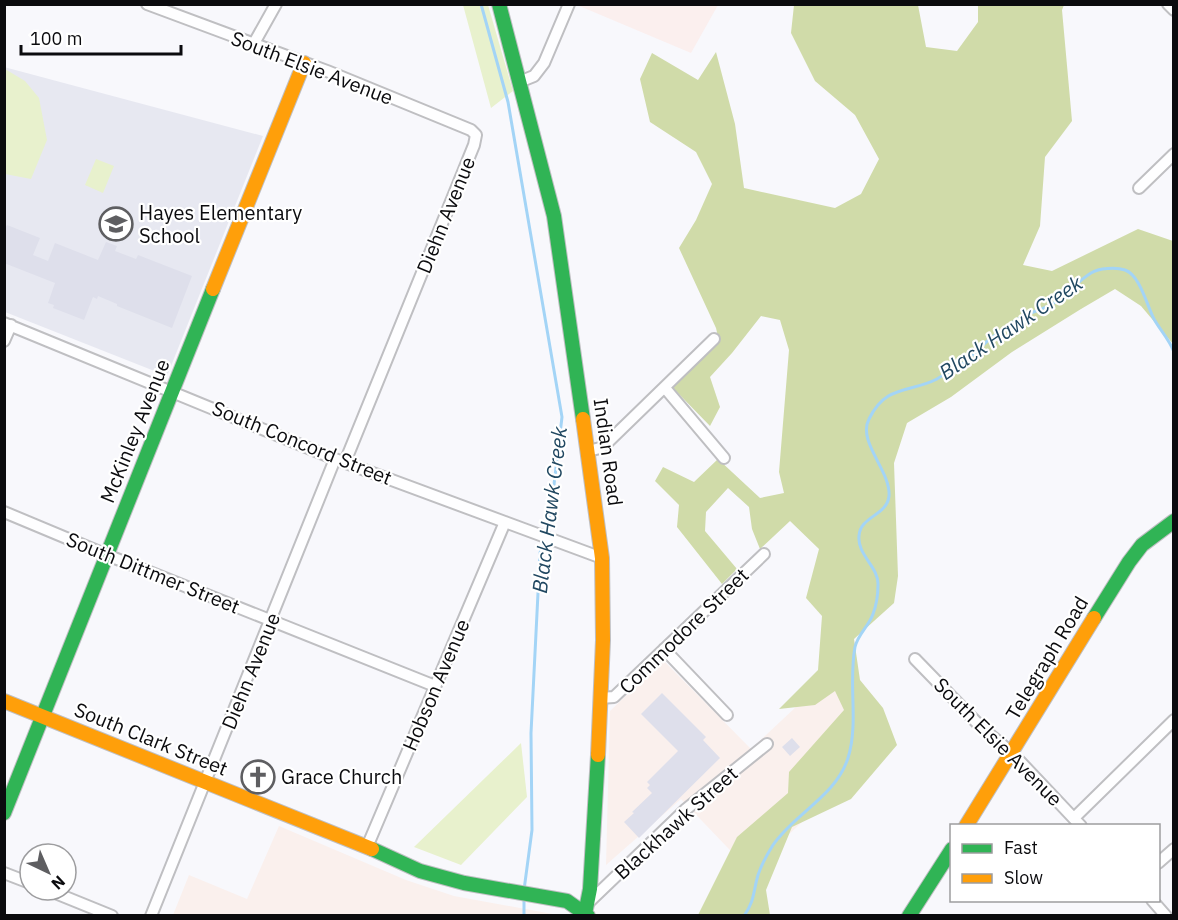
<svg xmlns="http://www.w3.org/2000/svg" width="1178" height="920" viewBox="0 0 1178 920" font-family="'IBM Plex Sans',sans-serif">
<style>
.commercial{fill:#fbefee}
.industrial{fill:#faf0ed}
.built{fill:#e7e8f1}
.green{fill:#e8f1cd}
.forest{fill:#d0dba9}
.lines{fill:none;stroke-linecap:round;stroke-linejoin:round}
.stream{stroke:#a3d4f6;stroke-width:3}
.building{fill:#dedfeb}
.street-casing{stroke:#bfbfc2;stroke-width:14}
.fast-casing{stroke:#bfbfc2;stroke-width:16}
.slow-casing{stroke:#bfbfc2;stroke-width:16}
.street{stroke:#fefeff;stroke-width:10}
.fast{stroke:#30b455;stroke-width:14}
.slow{stroke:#ff9f0a;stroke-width:14}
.labels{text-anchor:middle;stroke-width:4.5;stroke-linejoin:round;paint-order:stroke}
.street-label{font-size:20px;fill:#0b0b0e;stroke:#fff}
.poi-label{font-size:20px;fill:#0b0b0e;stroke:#fff;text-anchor:start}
.water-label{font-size:21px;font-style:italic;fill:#214861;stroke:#fff}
</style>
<rect width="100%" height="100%" fill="#f8f8fc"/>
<path class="commercial" d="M577,5V4L718,5L691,53Z"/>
<path class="industrial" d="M663,660L751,749L829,676L889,740L750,871L681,799L606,865L610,711Z
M279,826L406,880L454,896L558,915H173L189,875L247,899Z"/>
<path class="built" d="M4,67L263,136L167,376L5,312Z"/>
<path class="green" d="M463,5H488L513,91L491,108Z
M5,69L25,81L39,98L47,140L31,179L5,174Z
M96,159L114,166L103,193L85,185Z
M521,743L527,797L461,865L414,847Z"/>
<path class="forest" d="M794,5H918L926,47L957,51L978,22V5H1064L1062,10L1072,121L1045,157L1040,226L1023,265L1052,271L1138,229L1173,241V344L1141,306L1115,289L1081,309L1012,352L951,397L907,423L894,463L898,576L894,603L854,639L860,680L883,708L897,745L851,799L792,827L766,890L770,915H698L737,837L788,793L789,772L844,710L835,691L815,705L779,709L818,670L822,616L806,598L819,549L790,521L760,549L752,529L749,507L728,488L706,512L705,531L737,569L722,584L677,527L679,505L655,481L663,467L694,482L718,459L760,498L784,493L779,472L789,350L780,320L761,316L732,353L710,377L720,407L710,426L672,387L719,341L716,328L679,248L696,220L712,184L696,152L650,122L640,79L652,53L698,80L716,52L735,124L744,188L835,208L861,194L879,159L855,115L815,81L791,33Z"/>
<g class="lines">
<path class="stream" d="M481,4L508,102L562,417L551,510L540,553L531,733L532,830L524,890
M524,916V899
M744,916C755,900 753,892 758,875C761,866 768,853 773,845C795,813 836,796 848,758C859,723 848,683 855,647C858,634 869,626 873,614C876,606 878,593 878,585C879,567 857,555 859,536C860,516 887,516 889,496C891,471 857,442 869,419C886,384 910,393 937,379C946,373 958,368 966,361C975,354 982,345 991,338C1000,332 1009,324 1018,319C1029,312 1043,310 1054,303C1067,294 1078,281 1091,273C1099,268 1116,267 1125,270C1140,275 1147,306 1154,319C1160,330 1169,339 1174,352"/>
</g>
<path class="building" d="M7,225L40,238L33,255L48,261L55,243L98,260L106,242L117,246L115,251L136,259L138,255L192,276L172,328L117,306V304L98,296L97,299L93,297L84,320L53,308L54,305L48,303L55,283L4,263V230Z
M662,693L706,737L703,740L720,758L639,838L624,822L634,813L632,812L652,793L647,788L650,785L647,782L678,751L641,714Z
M792,738L800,747L790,756L782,747Z"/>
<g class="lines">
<defs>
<path id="street" d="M147,4L327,71L471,130L476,135L474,145L345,462
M1168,4L1174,10
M253,45L276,4
M519,82L534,76L544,63L569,4
M1139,188L1174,154
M4,323L335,459L602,558
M4,341L11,325
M665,388L724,458
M588,451L600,448L607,443L714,339
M4,512L107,555L435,686
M664,649L727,715
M915,659L981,727L1012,753L1081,826
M600,698L614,697L764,554
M1074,818L1174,720
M367,847L505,522
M1158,863L1174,849
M4,873L30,883
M48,890L112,916
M1152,900L1166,916
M587,904L685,810L767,744
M151,916L335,459"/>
<path id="fast" d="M499,4L554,216L583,419
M1094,618L1129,562L1142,545L1174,521
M4,813L213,289
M372,849L420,871L464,883L567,901L588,916
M585,914L590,889L598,755
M909,916L952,849"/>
<path id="slow" d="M213,289L304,63
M583,419L602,558L603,640L598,755
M4,701L372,849
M966,826L1094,618"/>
</defs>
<use href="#street" class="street-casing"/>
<use href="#fast" class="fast-casing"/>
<use href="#slow" class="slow-casing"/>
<use href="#street" class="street"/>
<use href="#fast" class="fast"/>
<use href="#slow" class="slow"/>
</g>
<defs>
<symbol id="school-ring" viewBox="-11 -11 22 22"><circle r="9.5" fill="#fff" stroke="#5e5e61" stroke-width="1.5"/><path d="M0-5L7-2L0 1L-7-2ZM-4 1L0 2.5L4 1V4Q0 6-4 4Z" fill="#5e5e61"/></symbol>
<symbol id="church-ring" viewBox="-11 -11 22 22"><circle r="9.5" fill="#fff" stroke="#5e5e61" stroke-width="1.5"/><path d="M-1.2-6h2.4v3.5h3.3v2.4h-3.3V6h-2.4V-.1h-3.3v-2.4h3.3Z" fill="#5e5e61"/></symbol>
</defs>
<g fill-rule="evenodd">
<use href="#school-ring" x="97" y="205" width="38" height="38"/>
<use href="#church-ring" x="239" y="758" width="38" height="38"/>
</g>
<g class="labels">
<g class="street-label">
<text transform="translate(312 68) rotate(21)" y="7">South Elsie Avenue</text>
<text transform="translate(446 215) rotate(-68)" y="7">Diehn Avenue</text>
<text transform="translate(135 431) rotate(-68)" y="7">McKinley Avenue</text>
<text transform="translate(302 443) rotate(22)" y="7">South Concord Street</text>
<text transform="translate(608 452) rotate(82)" y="7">Indian Road</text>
<text transform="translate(153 573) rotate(22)" y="7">South Dittmer Street</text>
<text transform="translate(684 631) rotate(-44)" y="7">Commodore Street</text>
<text transform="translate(1047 658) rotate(-59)" y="7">Telegraph Road</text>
<text transform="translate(251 671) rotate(-68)" y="7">Diehn Avenue</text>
<text transform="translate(436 685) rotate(-67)" y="7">Hobson Avenue</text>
<text transform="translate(151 739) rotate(22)" y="7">South Clark Street</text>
<text transform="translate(998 742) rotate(45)" y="7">South Elsie Avenue</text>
<text transform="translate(676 823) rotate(-42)" y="7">Blackhawk Street</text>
</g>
<g class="poi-label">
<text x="139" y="220">Hayes Elementary<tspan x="139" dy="23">School</tspan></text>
<text x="281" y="784">Grace Church</text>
</g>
<g class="water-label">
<text transform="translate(1011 328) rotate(-34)" y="7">Black Hawk Creek</text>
<text transform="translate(550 510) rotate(-83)" y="7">Black Hawk Creek</text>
</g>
</g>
<rect width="1178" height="920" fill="none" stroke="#0b0b0e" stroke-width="12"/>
<rect x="950" y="824" width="210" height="78" fill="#ffffff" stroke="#9d9d9f" stroke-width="1.5"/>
<rect x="962" y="844" width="30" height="9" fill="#30b455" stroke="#9d9d9f" stroke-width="1.5"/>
<text x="1004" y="854" font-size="18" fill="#0b0b0e">Fast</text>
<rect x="962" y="874" width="30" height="9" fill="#ff9f0a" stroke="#9d9d9f" stroke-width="1.5"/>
<text x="1004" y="884" font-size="18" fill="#0b0b0e">Slow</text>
<g transform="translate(48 872) rotate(136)"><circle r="28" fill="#ffffff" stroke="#9d9d9f" stroke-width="1.5"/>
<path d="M0-4.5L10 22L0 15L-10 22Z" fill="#5e5e61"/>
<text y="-9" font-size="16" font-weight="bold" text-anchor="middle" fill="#0b0b0e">N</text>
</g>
<path d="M21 45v9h160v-9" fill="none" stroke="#0b0b0e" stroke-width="3"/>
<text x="30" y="45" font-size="18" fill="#0b0b0e" stroke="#ffffff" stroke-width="4.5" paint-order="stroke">100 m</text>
</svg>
